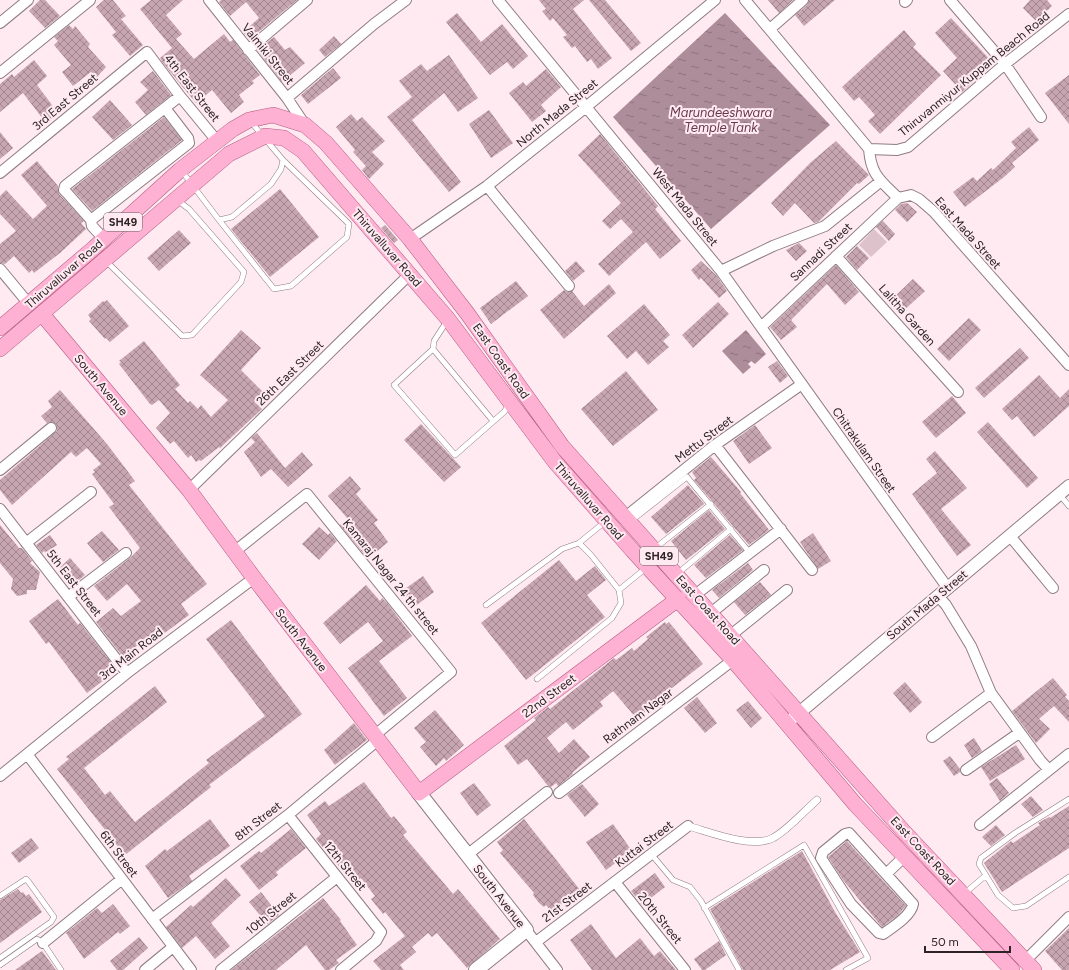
<svg xmlns="http://www.w3.org/2000/svg" width="1069" height="970" viewBox="0 0 1069 970" font-family="Figtree,sans-serif">
<style>
.green{fill:#ddc2cb}
.water{fill:url(#water-ripples)}
.building{fill:url(#building-cross-hatch)}
.lines{fill:none;stroke-linecap:round;stroke-linejoin:round}
.service-casing{stroke:#8f7c83;stroke-width:6}
.pedestrian-casing{stroke:#8f7c83;stroke-width:8}
.minor-casing{stroke:#8f7c83;stroke-width:12}
.tertiary-casing{stroke:#8f7c83;stroke-width:14}
.secondary-casing{stroke:#8f7c83;stroke-width:16}
.primary-casing{stroke:#b45e83;stroke-width:16}
.service{stroke:#fff;stroke-width:5}
.pedestrian{stroke:#fff;stroke-width:7}
.minor{stroke:#fff;stroke-width:10}
.tertiary{stroke:#fff;stroke-width:12}
.secondary{stroke:#fff;stroke-width:14}
.primary{stroke:#feb1d3;stroke-width:15}
.labels{text-anchor:middle;stroke-width:4;stroke-linejoin:round;paint-order:stroke}
.shield{fill:#ffeaf1;stroke:#6b5f63;stroke-width:1}
.shield-label{font-size:11px;font-weight:bold;fill:#2b2326}
.street-label{font-size:12px;fill:#2b2326;stroke:#ffeaf1}
.water-label{font-size:13px;font-style:italic;fill:#68394c;stroke:#ffeaf1}
</style>
<defs>
<pattern id="water-ripples" width="26" height="14" patternUnits="userSpaceOnUse"><rect width="26" height="14" fill="#ad8d99"/><path d="M2 4q2-2 4 0t4 0M15 11q2-2 4 0t4 0" fill="none" stroke="#8d737d"/></pattern>
<pattern id="building-cross-hatch" width="8" height="8" patternUnits="userSpaceOnUse"><rect width="8" height="8" fill="#c7a5b1"/><path d="M0 0l8 8M0 8l8-8" fill="none" stroke="#a28690"/></pattern>
</defs>
<rect width="100%" height="100%" fill="#ffeaf1"/>
<path class="green" d="M874,229L887,242L871,257L859,245Z"/>
<path class="water" d="M725,13L830,125L711,229L613,117Z
M746,330L766,354L755,364L751,361L748,364L751,367L743,374L722,351Z"/>
<path class="building" d="M40,0H45L60,16L45,28L29,11Z
M104,0H113L126,16L121,19L143,45L130,56L112,35L116,32L96,7Z
M151,0H183L166,15L182,34L176,39L194,59L224,34L230,42L233,40L260,75L252,81L254,83L239,95L244,102L231,113L212,90L196,103L163,63L160,58L172,48L140,9Z
M221,0H297L249,40L243,32L259,18L246,2L230,16L219,2Z
M539,0H584L573,9L612,58L598,69L591,59L587,62L575,46L572,48L563,37L567,35L553,18L550,21L542,11L546,9Z
M589,0H605L641,43L631,51Z
M768,0H793L779,13Z
M809,0H835L804,26L795,15L807,5Z
M1030,0H1047L1052,6L1036,21L1023,8Z
M457,13L481,42L502,24L528,56L513,69L507,62L490,75L446,22Z
M951,18L994,64L962,92L943,71L957,58L935,33Z
M69,25L73,29L75,26L90,44L88,47L106,67L96,78L91,72L73,86L62,72L71,65L54,45L58,41L54,37Z
M904,30L916,44L913,47L941,75L880,134L868,121L875,115L859,97L854,101L842,87Z
M334,36L341,44L325,57L319,50Z
M274,37L285,50L290,47L305,63L282,82L257,50Z
M449,55L478,98L458,112L444,93L412,120L461,182L449,192L387,117L412,97L399,81L421,64L427,71Z
M34,60L47,76L37,85L58,113L46,123L23,93L0,112V84L12,74L14,77Z
M333,68L341,78L308,104L301,95Z
M546,69L561,87L541,105L546,111L532,122L509,93L523,82L526,86Z
M153,71L171,95L146,115L135,102L148,90L140,82Z
M1069,75V124L1045,93Z
M110,100L132,125L113,140L92,117Z
M489,110L513,143L491,158L469,124Z
M351,114L357,121L362,117L385,141L372,152L384,164L369,179L362,170L366,166L353,152L355,150L336,127Z
M164,117L182,140L92,211L72,189Z
M1029,127L1039,140L1012,163L1015,167L1004,177L965,207L953,192L973,177L977,181L991,168L993,170L1016,148L1011,142Z
M0,132L13,148L0,159Z
M600,134L658,206L655,209L681,241L660,259L646,242L609,276L598,264L633,232L621,219L610,229L602,221L621,203L578,155Z
M836,141L869,175L859,184L857,183L818,222L814,223L795,203L783,216L771,203L810,163Z
M37,161L58,186L59,194L84,221L81,223L86,229L60,253L34,273L32,270L29,273L14,256L5,264L0,263V244L16,231L0,214V196L6,190L33,219L47,206L21,175Z
M280,189L319,237L270,277L231,229Z
M907,203L917,212L907,222L895,210L901,204Z
M883,221L895,234L889,241L876,227Z
M385,225L398,240L394,243L381,228Z
M179,230L191,243L159,271L147,258Z
M799,243L807,251L796,261L786,250Z
M857,246L869,258L857,270L846,257Z
M576,261L585,271L573,281L565,271Z
M701,261L716,275L727,291L719,298L701,278L699,280L691,270Z
M836,265L859,292L845,305L827,284L791,320L797,327L781,340L770,327Z
M913,279L925,291L901,313L890,301Z
M516,281L528,296L491,324L480,308Z
M609,284L616,293L564,339L540,310L564,290L567,292L572,291L584,306Z
M107,300L129,326L110,342L106,338L105,339L89,321L91,319L88,315L103,301L104,302Z
M718,302L729,314L693,348L682,335Z
M644,304L670,335L663,341L669,347L648,365L636,351L627,359L607,336Z
M969,318L981,330L949,361L937,349Z
M241,330L261,348L241,370L263,392L254,401L262,409L220,448L219,447L201,461L199,460L196,462L191,455L188,458L174,441L170,444L156,428L170,413L159,400L152,405L150,404L119,364L121,362L119,361L144,341L180,385L175,389L188,403L190,401L198,409L201,405L211,417L228,400L200,375Z
M1020,348L1029,358L984,398L975,388Z
M777,361L788,376L780,383L768,367Z
M626,371L658,410L613,446L581,409Z
M1039,375L1060,398L1069,389V406L1034,437L1017,416L1012,420L1002,409Z
M60,390L107,444L135,481L129,485L207,584L181,604L189,615L147,646L143,641L123,657L96,622L113,608L121,616L141,601L127,584L107,601L94,586L130,558L140,548L109,507L114,504L92,474L95,472L93,470L101,464L87,448L76,457L71,452L12,505L0,490V480L57,431L56,424L50,422L47,423L41,416L52,407L48,401Z
M952,396L966,413L936,438L922,422Z
M988,422L1038,478L1027,488L977,432Z
M421,424L461,467L444,482L404,440Z
M755,425L772,448L749,464L733,441Z
M257,433L285,468L302,452L313,465L288,487L271,469L261,477L244,452L255,442L251,438Z
M935,451L967,488L941,509L971,545L957,556L912,494L937,473L926,459Z
M711,457L741,492L740,493L769,530L749,545L694,480L696,478L692,472Z
M350,476L361,489L356,494L378,520L374,523L388,542L368,559L340,525L348,519L328,496Z
M688,485L704,504L666,534L651,517Z
M709,510L725,529L686,560L671,541Z
M0,525L19,548H22L32,561L30,563L40,572L36,590H27V594L17,596L11,589L13,579L0,563Z
M319,527L328,535L330,533L337,541L319,560L302,544Z
M102,531L119,550L103,562L87,543Z
M813,533L831,561L818,569L800,542Z
M50,535L57,545L46,553L44,551L42,553L36,545Z
M730,535L743,550L706,578L694,565Z
M70,558L85,575L74,584L60,567Z
M559,560L576,581L595,566L606,580L587,595L605,617L526,680L481,623Z
M748,563L753,570L719,598L712,590Z
M423,576L434,592L414,607L402,591Z
M760,582L771,595L745,615L734,602Z
M366,585L380,601L382,598L388,604L412,636L379,661L407,698L384,716L348,668L383,641L368,622L340,644L323,623Z
M58,599L78,625L80,623L117,670L87,693L49,642L46,644L29,621Z
M231,620L302,714L209,785L211,787L125,855L57,769L69,759L66,757L155,686L167,702L84,768L105,795L110,791L135,822L209,763L206,760L265,716L206,639Z
M665,622L666,624L669,622L703,664L668,691L671,695L658,706L656,703L637,719L613,691L600,702L603,706L573,730L566,722L547,738L559,753L574,739L590,757L572,773L573,774L558,786L556,783L551,787L548,786L527,759L518,765L504,746L536,720L534,718L548,707L550,709L614,658L616,660L632,648L634,651L648,639L646,637Z
M1053,678L1067,695L1065,697L1069,701V722L1054,706L1039,719L1050,729L1036,743L1012,711Z
M905,682L922,702L910,713L893,693Z
M697,697L717,723L705,733L684,708Z
M748,701L762,718L751,728L736,710Z
M435,710L464,745L446,761L444,758L436,766L420,747L426,742L414,728Z
M354,723L367,740L335,765L324,750Z
M974,738L982,751L972,758L964,745Z
M1016,745L1025,759L990,781L981,767Z
M950,756L960,769V772L954,776L943,761Z
M997,778L1009,793L1000,801L989,784Z
M364,782L391,818L394,816L407,832L403,835L453,894L458,889L500,939L467,968L437,933L432,937L428,933L412,947L416,952L400,965L404,970H381L373,961L405,936L385,912L383,914L371,899L375,896L361,878L354,884L316,839L321,834L307,815L325,801L329,806Z
M474,783L491,805L477,816L460,793Z
M582,784L599,804L585,817L567,795Z
M1031,796L1043,810L1033,817L1021,804Z
M1069,806V848L1002,892L984,863L1011,841L1013,843L1040,825L1038,823L1049,817L1050,818Z
M210,819L230,846L189,876L192,881L168,898L145,866L165,849L167,851Z
M524,819L580,890L556,909L555,908L551,911L546,905L544,907L539,903L533,895L534,893L500,853L503,850L497,842Z
M613,824L632,851L606,870L586,842Z
M996,825L1005,835L991,846L982,837Z
M291,829L306,848L276,872L278,875L259,890L240,866L259,851L261,853Z
M31,838L39,848L19,863L11,853Z
M847,841L906,906L897,916L882,927L843,880L828,857Z
M802,851L835,912L860,952L830,970H743L710,909Z
M655,873L665,887L642,905L631,891Z
M226,878L241,895L211,923L230,946L215,959L196,936L182,948L166,927L191,905L193,907Z
M18,889L21,893L23,892L26,896L29,894L42,912L0,943V900Z
M261,892L279,915L267,924L249,902Z
M323,898L341,920L340,921L357,945L336,960L339,963L329,970H325L306,945L276,970H231Z
M113,904L130,926L120,934L118,932L84,959L66,933L97,908L102,913Z
M591,924L616,958L640,938L654,956L660,951L676,970H592L570,940Z
M1069,928V970H1062L1045,951Z
M139,937L148,948L123,970H117L110,961Z
M719,941L726,955L705,970H702L694,959Z
M42,951L56,970H15Z"/>
<g class="lines">
<defs>
<path id="service" d="M181,170L219,220L232,217L271,184L281,169L283,160L251,122
M219,220L274,289L291,286L347,237L349,224L283,160
M106,261L182,336L192,335L241,282L244,272L189,209L177,200
M447,321L434,341L433,349L394,385L455,455L504,412L509,405
M433,349L493,421
M1059,494L1069,506
M631,521L687,477L750,553
M579,543L606,521
M654,549L711,504
M677,574L731,529
M619,590L646,568
M486,605L562,549L579,543L591,555L619,590L621,603L612,618L537,679
M1069,799L1015,833L981,858L979,864L998,895L1013,908L1026,906L1069,877
M652,855L673,880L690,887L701,901L739,970
M965,893L985,876
M0,896L26,879L28,881L54,917L51,922L0,958
M704,908L804,845L868,958L846,970
M0,965L37,939L43,943L61,970"/>
<path id="pedestrian" d="M688,826C710,832 751,849 773,838C789,829 803,812 817,800"/>
<path id="minor" d="M209,0L287,98L305,125
M498,0L721,271L947,587
M745,0L869,149C871,175 880,180 898,198L911,195L919,199L934,212L1069,365
M950,0L1005,64L1041,117
M905,2L907,0
M0,23L28,0
M770,29L803,0
M248,50L307,0
M0,73L90,0
M287,98L374,24L406,0
M869,149L897,150L908,147L1005,64L1069,14
M0,173L147,52L180,96L217,141
M487,186L569,286
M91,220L67,193L64,190L65,186L180,96
M104,239L92,226L91,220L189,143L188,138L165,108
M410,239L487,186L586,107L715,0
M836,256L958,392
M0,269L29,304
M721,271L773,246L825,226L881,181
M762,326L898,198
M715,445L812,570
M0,470L51,428
M189,490L410,274
M0,509L127,673
M624,518L715,445L802,384
M1010,536L1053,588
M26,543L91,492
M234,552L307,494L451,672L375,735
M695,595L781,529
M938,596L946,605L971,646L991,693L1040,760L1049,770L1069,754
M68,597L126,553
M711,613L764,570
M731,635L787,590
M932,737L991,693
M27,754L191,970
M966,770L1019,733
M0,776L127,673L254,578
M559,793L733,660
M288,815L381,932L376,941L341,970
M980,825L1049,770
M849,833L913,904C911,916 893,927 883,934L879,933L851,904L821,858L823,852L845,834Z
M467,855L547,792
M886,874L904,857
M615,882L685,970
M152,919L288,815L378,740
M526,930L557,970
M536,942L688,826
M43,943L122,879
M1025,961L1069,917
M145,970L173,947
M221,970L337,877"/>
<path id="tertiary" d="M793,718L1069,486"/>
<path id="secondary" d="M419,793L526,930L476,970"/>
<path id="primary" d="M42,314L189,490L254,578L419,793L678,599
M0,328L94,248L180,170L233,129L249,120L273,115L305,125L326,143L410,239L467,313L562,446L905,833L1034,970
M0,349L229,154L265,136L284,138L303,151L448,319L555,462L633,551L733,660L855,804L1012,970"/>
</defs>
<use href="#service" class="service-casing"/>
<use href="#pedestrian" class="pedestrian-casing"/>
<use href="#minor" class="minor-casing"/>
<use href="#tertiary" class="tertiary-casing"/>
<use href="#secondary" class="secondary-casing"/>
<use href="#primary" class="primary-casing"/>
<use href="#service" class="service"/>
<use href="#pedestrian" class="pedestrian"/>
<use href="#minor" class="minor"/>
<use href="#tertiary" class="tertiary"/>
<use href="#secondary" class="secondary"/>
<use href="#primary" class="primary"/>
</g>
<g class="labels">
<g class="shield">
<rect x="104" y="213" width="38" height="18" rx="3"/>
<rect x="640" y="547" width="38" height="18" rx="3"/>
</g>
<g class="shield-label">
<text x="123" y="226">SH49</text>
<text x="659" y="560">SH49</text>
</g>
<g class="street-label">
<text transform="translate(268 54) rotate(51)" y="4">Valmiki Street</text>
<text transform="translate(974 74) rotate(-39)" y="4">Thiruvanmiyur Kuppam Beach Road</text>
<text transform="translate(192 88) rotate(52)" y="4">4th East Street</text>
<text transform="translate(65 102) rotate(-40)" y="4">3rd East Street</text>
<text transform="translate(557 113) rotate(-39)" y="4">North Mada Street</text>
<text transform="translate(685 207) rotate(51)" y="4">West Mada Street</text>
<text transform="translate(968 233) rotate(48)" y="4">East Mada Street</text>
<text transform="translate(387 248) rotate(49)" y="4">Thiruvalluvar Road</text>
<text transform="translate(821 252) rotate(-43)" y="4">Sannadi Street</text>
<text transform="translate(64 274) rotate(-41)" y="4">Thiruvalluvar Road</text>
<text transform="translate(907 315) rotate(48)" y="4">Lalitha Garden</text>
<text transform="translate(501 361) rotate(55)" y="4">East Coast Road</text>
<text transform="translate(290 373) rotate(-44)" y="4">26th East Street</text>
<text transform="translate(101 385) rotate(50)" y="4">South Avenue</text>
<text transform="translate(704 439) rotate(-37)" y="4">Mettu Street</text>
<text transform="translate(864 450) rotate(55)" y="4">Chitrakulam Street</text>
<text transform="translate(589 501) rotate(49)" y="4">Thiruvalluvar Road</text>
<text transform="translate(391 577) rotate(51)" y="4">Kamaraj Nagar 24 th street</text>
<text transform="translate(74 583) rotate(52)" y="4">5th East Street</text>
<text transform="translate(927 605) rotate(-40)" y="4">South Mada Street</text>
<text transform="translate(708 610) rotate(48)" y="4">East Coast Road</text>
<text transform="translate(301 640) rotate(52)" y="4">South Avenue</text>
<text transform="translate(131 654) rotate(-38)" y="4">3rd Main Road</text>
<text transform="translate(549 696) rotate(-37)" y="4">22nd Street</text>
<text transform="translate(638 716) rotate(-37)" y="4">Rathnam Nagar</text>
<text transform="translate(258 821) rotate(-38)" y="4">8th Street</text>
<text transform="translate(644 844) rotate(-37)" y="4">Kuttai Street</text>
<text transform="translate(923 851) rotate(47)" y="4">East Coast Road</text>
<text transform="translate(119 854) rotate(53)" y="4">6th Street</text>
<text transform="translate(345 866) rotate(51)" y="4">12th Street</text>
<text transform="translate(499 896) rotate(52)" y="4">South Avenue</text>
<text transform="translate(567 902) rotate(-37)" y="4">21st Street</text>
<text transform="translate(271 913) rotate(-39)" y="4">10th Street</text>
<text transform="translate(660 918) rotate(51)" y="4">20th Street</text>
</g>
<g class="water-label">
<text x="721" y="117">Marundeeshwara<tspan x="721" dy="15">Temple Tank</tspan></text>
</g>
</g>
<path d="M925 946v6h85v-6" fill="none" stroke="#2b2326" stroke-width="2"/>
<text x="931" y="946" font-size="12" fill="#2b2326" stroke="#ffeaf1" stroke-width="3" paint-order="stroke">50 m</text>
</svg>
